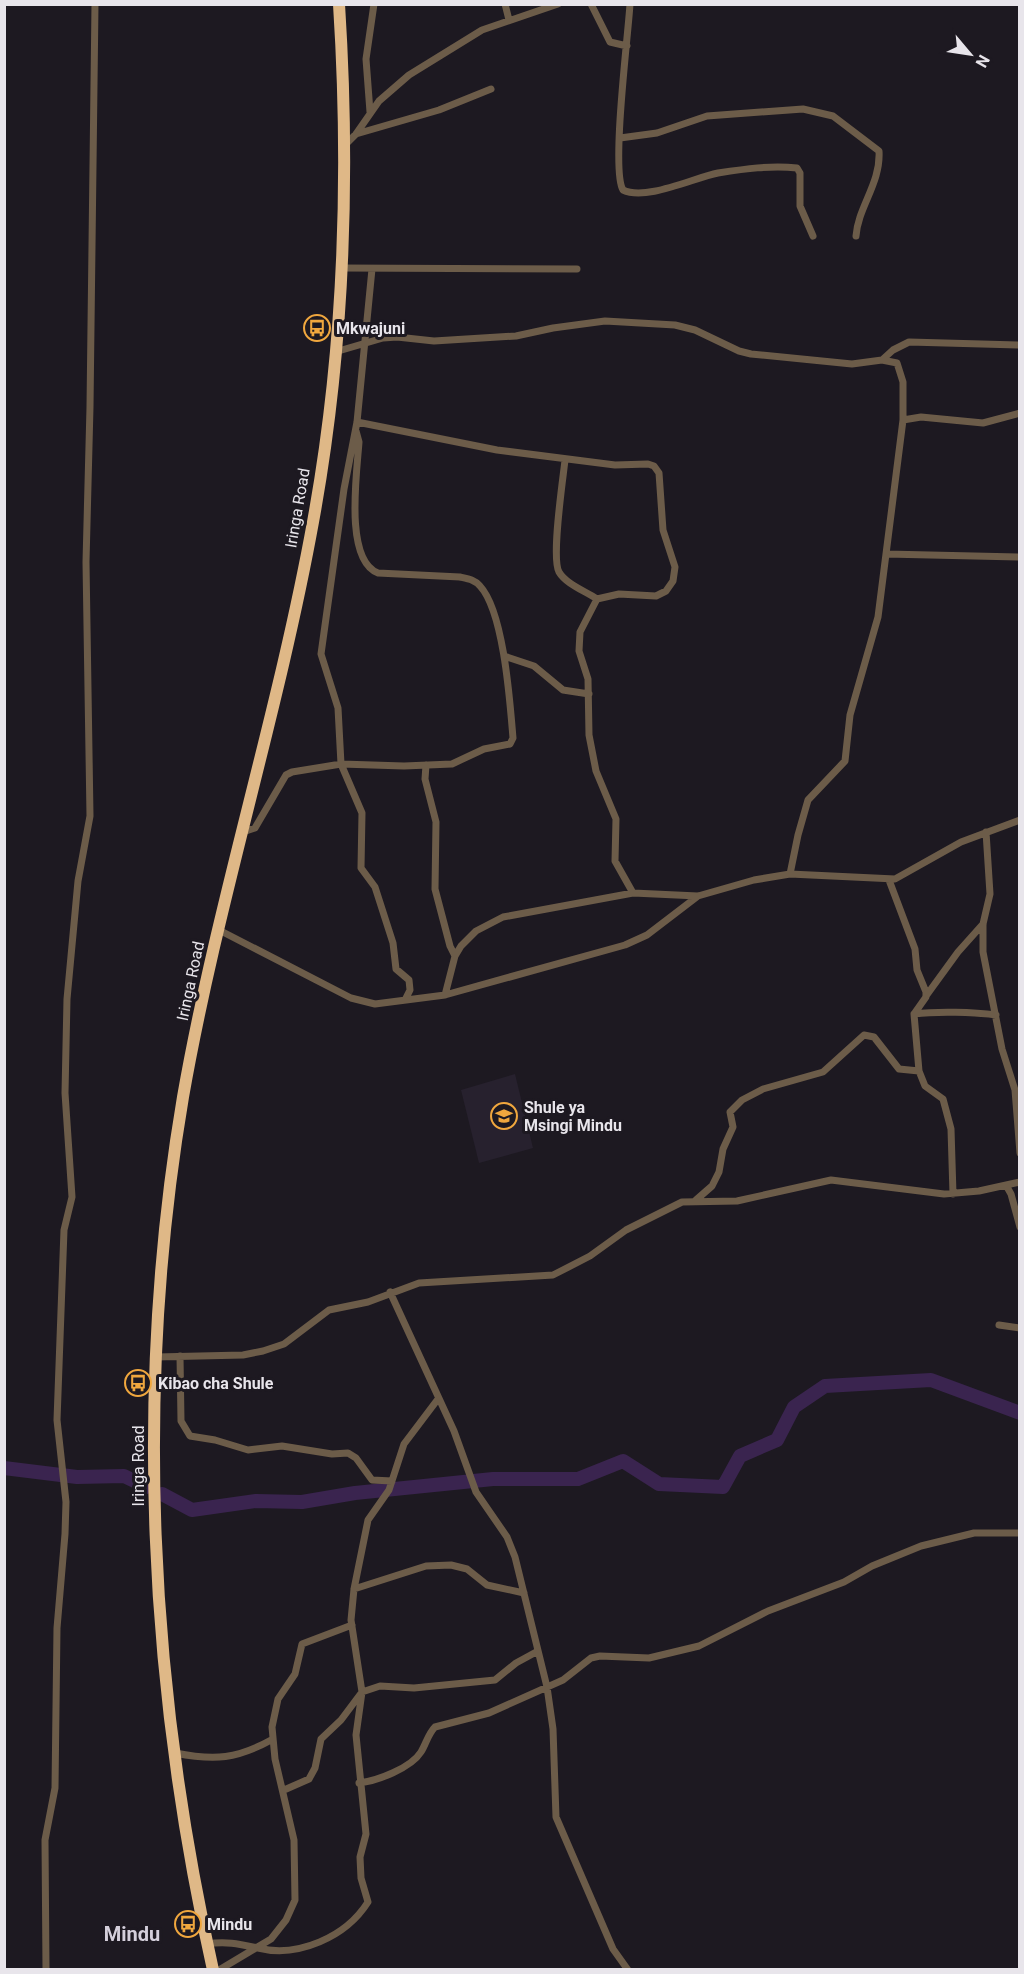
<svg xmlns="http://www.w3.org/2000/svg" width="1024" height="1974" viewBox="0 0 1024 1974" font-family="Roboto,sans-serif">
<style>
.built{fill:#27212e}
.lines{fill:none;stroke-linecap:round;stroke-linejoin:round}
.river{stroke:#3a244f;stroke-width:14}
.street{stroke:#6c5c49;stroke-width:7}
.highway{stroke:#dfb887;stroke-width:12}
.labels{text-anchor:middle;stroke-width:6;stroke-linejoin:round;paint-order:stroke}
.poi-label{font-size:16px;font-weight:bold;fill:#e8e5eb;stroke:#1d1921;text-anchor:start}
.street-label{font-size:16px;fill:#e8e5eb;stroke:#1d1921}
.quarter-label{font-size:20px;font-weight:bold;fill:#d4cfdb;stroke:#1d1921}
</style>
<rect width="100%" height="100%" fill="#1d1921"/>
<path class="built" d="M515,1074L533,1148L479,1163L461,1090Z"/>
<g class="lines">
<path class="river" d="M4,1468L77,1477L124,1476L147,1487
M162,1494L192,1510L256,1501L302,1502L355,1493L493,1479H578L623,1461L659,1484L723,1487L740,1456L777,1440L794,1407L825,1386L931,1380L1020,1413"/>
<path class="street" d="M505,4L509,20
M591,4L610,42L627,46
M630,4C628,37 611,170 623,190C646,201 693,178 718,173C744,169 771,165 797,168L800,173V206L813,236
M370,112L366,59L374,4
M356,134L439,110L491,89
M620,138L657,133L707,116L803,109L833,116L879,151C881,183 858,207 856,236
M344,146L356,134L379,101L409,75L482,30L558,4
M340,268L577,269
M372,269L357,422L344,489L321,654L338,708L341,764L362,813L361,868L375,887L393,943L396,969L409,980L410,990L405,1000
M335,352L383,338L397,337L434,341L516,336L553,328L605,321L675,325L695,330L739,351L751,354L852,364L882,360L897,363L903,382V420L878,617L850,715L845,761L808,800L798,835L790,874
M882,360L893,350L909,342L1020,345
M903,420L921,417L983,423L1020,413
M357,422L497,450L615,465L648,464L654,466L659,473L663,530L675,567L673,581L666,591L656,596L619,594L597,599L580,632L579,651L588,679L589,735L596,771L616,819L615,861L633,893
M565,460C563,479 551,558 559,572C566,584 585,591 597,599
M886,554L1020,557
M504,656L534,666L563,690L589,694
M426,765L425,779L436,822L435,889L450,946L455,956
M243,832L255,828L286,775L292,772L341,764L404,766L452,764L484,749L510,744L513,738C510,703 504,612 480,586C475,580 469,579 460,577L378,573C344,560 357,472 359,442L356,431
M986,832L990,894L983,924V952L1002,1049L1015,1090L1020,1153
M889,880L915,949L917,970L926,992V997L914,1014L919,1071L925,1086L943,1099L951,1129L953,1194
M217,929L351,998L375,1004L445,995L625,945L647,935L698,896
M445,995L455,956L461,946L476,931L503,917L633,893L698,896L754,880L790,874L895,879L961,842L1020,820
M926,996L958,952L983,924
M914,1014C937,1011 974,1012 996,1015
M1007,1187L1011,1194L1020,1227
M696,1200L712,1186L719,1172L723,1149L733,1127L730,1112L742,1100L763,1089L823,1072L864,1035L874,1037L899,1069L919,1071
M390,1292L454,1431L476,1492L507,1537L515,1557L547,1687L553,1729L556,1817L613,1949L628,1970
M999,1325L1020,1328
M180,1356L181,1421L190,1436L215,1440L248,1450L282,1446L332,1454L348,1453L356,1458L372,1480L392,1481
M156,1357L243,1355L263,1351L284,1344L329,1310L368,1302L419,1283L553,1275L590,1256L626,1230L682,1202L737,1201L831,1180L944,1194L979,1191L1020,1182
M354,1589L426,1566L451,1565L467,1569L487,1585L524,1593
M175,1753C215,1761 237,1759 273,1739
M359,1783C377,1781 411,1768 421,1752C426,1744 428,1734 435,1727L489,1713L563,1680L591,1658L600,1656L649,1658L699,1646L768,1611L844,1582L872,1566L921,1546L974,1533H1020
M284,1790L309,1779L315,1768L321,1739L341,1720L362,1692L380,1686L414,1688L495,1680L516,1663L538,1651
M207,1944C226,1941 239,1944 258,1948C298,1958 346,1937 368,1902L361,1878L360,1857L366,1834L356,1735L362,1692L351,1620L354,1589L368,1520L389,1490L404,1444L438,1399
M46,1970L45,1840L55,1788L57,1628L65,1534L66,1502L57,1420L64,1230L72,1197L65,1093L67,999L78,881L90,816L86,562L90,407L95,4
M219,1970L271,1939L286,1920L295,1900L294,1840L275,1759L272,1727L278,1699L295,1674L302,1644L352,1625"/>
<path class="highway" d="M213,1970C149,1684 134,1386 183,1097C217,903 278,715 313,522C344,353 350,176 339,4"/>
</g>
<defs>
<symbol id="bus-ring" viewBox="-11 -11 22 22"><circle r="9.5" fill="#1d1921" stroke="#f0a73e" stroke-width="1.5"/><path d="M-5-6H5V4H4V6H2V4H-2V6H-4V4H-5ZM-3.5-4V0h7V-4ZM-3.5 1.2v1.5H-2V1.2ZM2 1.2v1.5H3.5V1.2Z" fill="#f0a73e"/></symbol>
<symbol id="school-ring" viewBox="-11 -11 22 22"><circle r="9.5" fill="#1d1921" stroke="#f0a73e" stroke-width="1.5"/><path d="M0-5L7-2L0 1L-7-2ZM-4 1L0 2.5L4 1V4Q0 6-4 4Z" fill="#f0a73e"/></symbol>
</defs>
<g fill-rule="evenodd">
<use href="#bus-ring" x="302" y="313" width="30" height="30"/>
<use href="#school-ring" x="489" y="1101" width="30" height="30"/>
<use href="#bus-ring" x="123" y="1368" width="30" height="30"/>
<use href="#bus-ring" x="173" y="1909" width="30" height="30"/>
</g>
<g class="labels">
<g class="poi-label">
<text x="336" y="334">Mkwajuni</text>
<text x="524" y="1113">Shule ya<tspan x="524" dy="18">Msingi Mindu</tspan></text>
<text x="158" y="1389">Kibao cha Shule</text>
<text x="207" y="1930">Mindu</text>
</g>
<g class="street-label">
<text transform="translate(297 508) rotate(-80)" y="6">Iringa Road</text>
<text transform="translate(190 981) rotate(-78)" y="6">Iringa Road</text>
<text transform="translate(138 1466) rotate(-90)" y="6">Iringa Road</text>
</g>
<g class="quarter-label">
<text x="132" y="1941">Mindu</text>
</g>
</g>
<rect width="1024" height="1974" fill="none" stroke="#e8e5eb" stroke-width="12"/>
<g transform="translate(970 54) rotate(119)" stroke="#1d1921" stroke-width="4.5" paint-order="stroke">
<path d="M0-4.5L10 22L0 15L-10 22Z" fill="#e8e5eb"/>
<text y="-9" font-size="16" font-weight="bold" text-anchor="middle" fill="#e8e5eb">N</text>
</g>
</svg>
